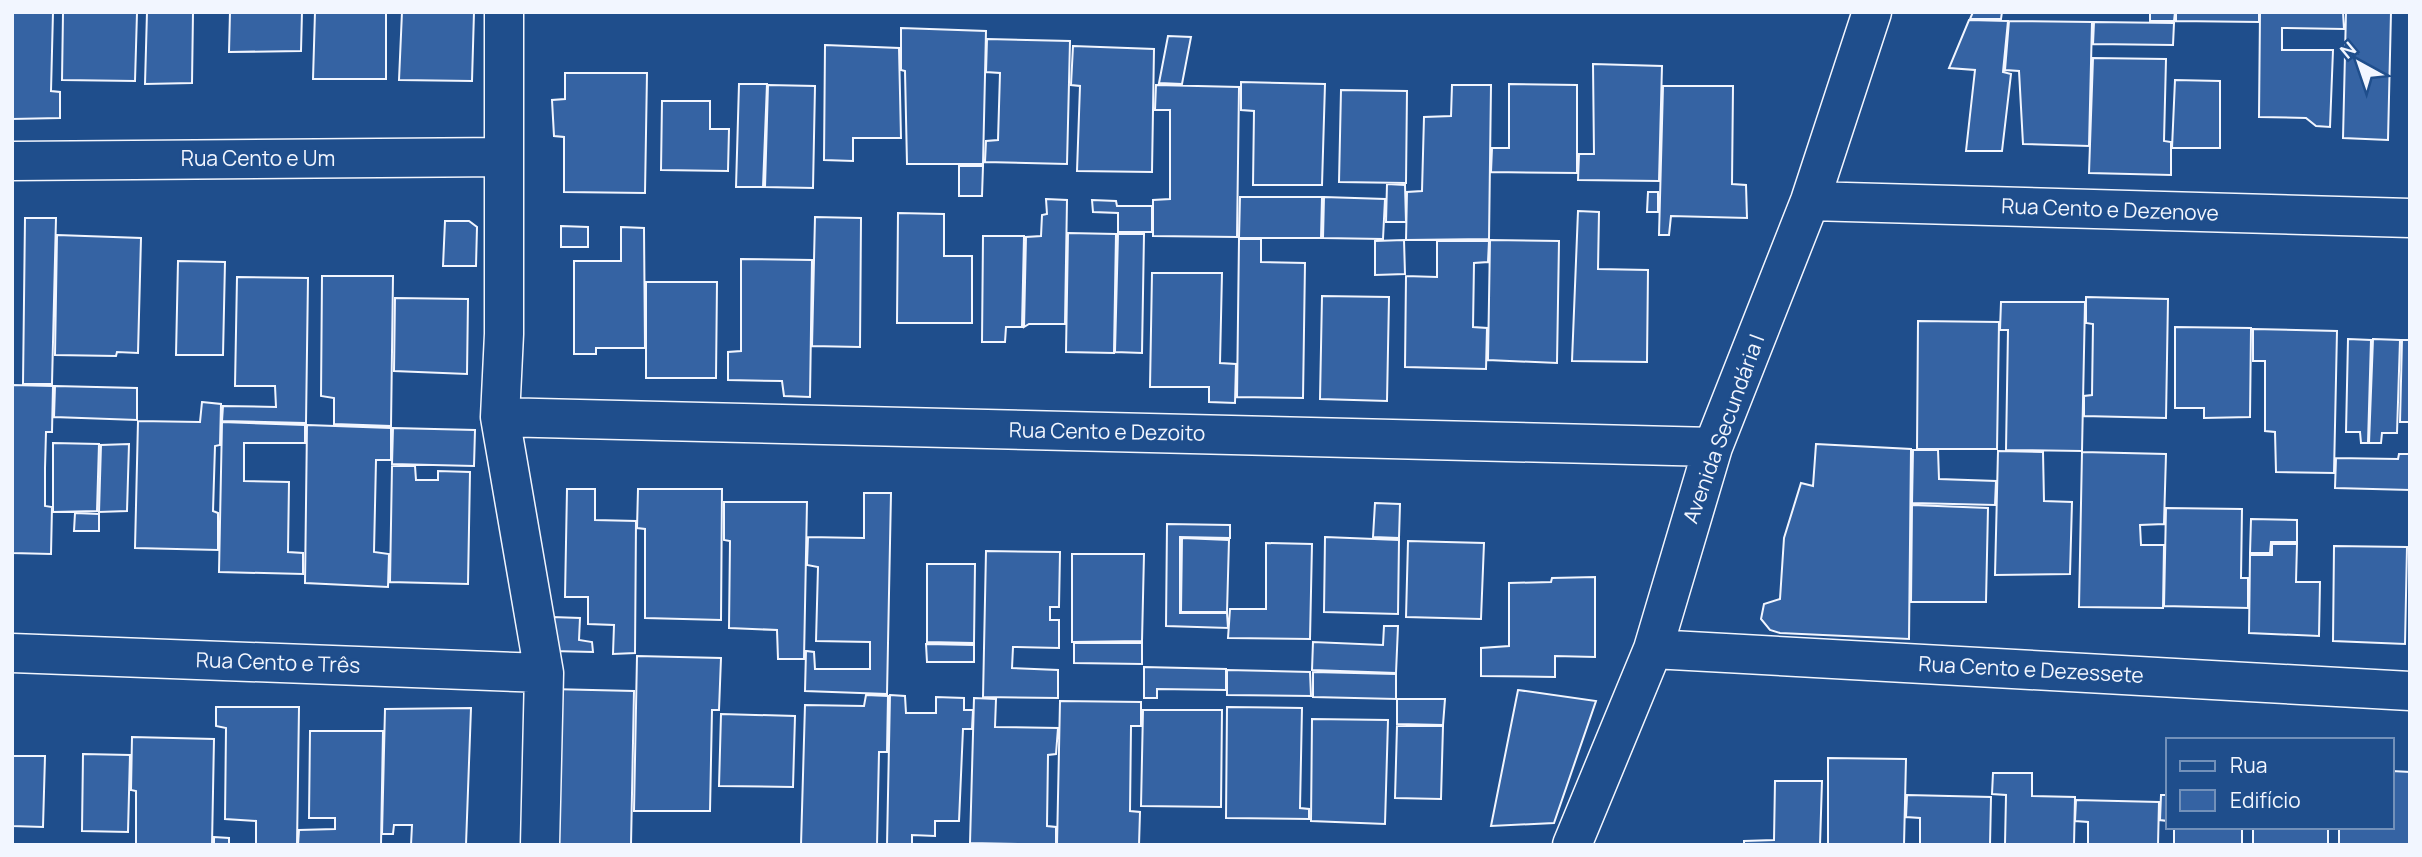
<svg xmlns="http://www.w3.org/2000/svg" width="2422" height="857" viewBox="0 0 2422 857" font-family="Manrope,sans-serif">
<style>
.building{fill:#3563a3;stroke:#f2f6ff;stroke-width:2}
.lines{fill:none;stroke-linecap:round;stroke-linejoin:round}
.minor-casing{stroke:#f2f6ff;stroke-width:41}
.minor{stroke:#1f4e8c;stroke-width:38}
.labels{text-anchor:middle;stroke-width:5;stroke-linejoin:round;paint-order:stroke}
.street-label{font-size:21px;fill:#f2f6ff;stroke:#1f4e8c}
</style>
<rect width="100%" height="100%" fill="#1f4e8c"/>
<path class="building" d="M12,12H53L51,91L60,92V118L12,119Z
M147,12H193L192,83L145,84Z
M230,12H302L301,51L229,52Z
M315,12H386V79H313Z
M402,12H474L472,81L399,80Z
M1973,12H2002L2001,19H1970Z
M2150,12H2175L2174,21H2150Z
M2176,12H2259V22L2176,21Z
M2260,12H2343L2344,29L2282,28V50H2333L2330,127L2316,126L2306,118L2259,117Z
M2346,12H2391L2388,140L2343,138Z
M63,13H137L135,81L62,80Z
M1969,20L2008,21L2003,72L2011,74L2002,151H1966L1975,70L1949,68Z
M2009,21L2092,22L2089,146L2023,144L2019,71L2005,70Z
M2094,22L2174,23L2173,45L2093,44Z
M901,28L986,31L983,164H907L905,71L901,70Z
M1168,36L1191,37L1182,84L1159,83Z
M987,39L1070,41L1067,164L985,162L986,141L998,140L1000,73L986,72Z
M825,45L899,48L901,138H853V161L824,160Z
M1073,46L1154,49L1152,172L1077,171L1080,86L1071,85Z
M2093,58L2166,59L2164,141L2171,142V175L2089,173Z
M1593,64L1662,66L1659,181L1578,180L1579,154H1594Z
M565,73H647L645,193L564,192V137L554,136L552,100L565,99Z
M2175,80L2220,81V148H2172Z
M1241,82L1325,84L1322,185H1253L1254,111L1241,110Z
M739,84H767L763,187H736Z
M1509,84L1577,85V173L1491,172L1492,148H1509Z
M768,85L815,86L813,188L765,187Z
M1156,85L1239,87L1237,237L1153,236V200L1170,199V110H1155Z
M1452,85H1491L1489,239L1406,240L1407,192L1422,191L1424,117L1451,116Z
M1663,86H1733L1732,184L1746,185L1747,218L1671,216L1669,235H1659Z
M1341,90L1407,91L1406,183L1339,182Z
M662,101H710V129H729L728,171L661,170Z
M959,166H983L982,196H959Z
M1387,184L1405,185L1406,222H1386Z
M1648,192H1658V212H1647Z
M1240,197H1322L1321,238H1239Z
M1324,197L1385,199L1383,239L1323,238Z
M1046,199L1067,200L1065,324H1029L1024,327L1026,237L1041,236L1042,215L1047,214Z
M1092,200L1116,201L1117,206H1152V232H1118V213L1093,212Z
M1578,211L1599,212L1598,269L1648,270L1647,362L1572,361Z
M898,213L944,214V256H972V323H897Z
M815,217L861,218L860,347L812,346Z
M25,218H56L52,384H23Z
M445,221H469L477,227L476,266H443Z
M561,226L588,227V247H561Z
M621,227L644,228L645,348H596V354H574V261H621Z
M1068,233L1116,234L1114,353L1066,352Z
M1118,234H1144L1142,353L1115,352Z
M57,235L141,238L138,353L117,352L116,356L55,355Z
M983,236H1024L1022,327H1006L1005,342H982Z
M1239,239H1261V262L1305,263L1303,398L1237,397Z
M1404,240L1405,274L1375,275V241Z
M1490,240L1559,241L1557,363L1488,360Z
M1437,241H1489L1488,262L1474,263L1473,327L1487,328L1486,369L1405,367L1406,276L1437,277Z
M741,259L812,260L810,397L784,396L782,381L728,380V352L741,351Z
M178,261L225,262L223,355H176Z
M1152,273H1222L1220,363L1236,364L1235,403L1209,402V387H1150Z
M322,276H393L391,426L334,424V398L321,396Z
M237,277L308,278L306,423L222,421L223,406L276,407L275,386H235Z
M646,282H717L716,378H646Z
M1322,296L1389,297L1387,401L1320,399Z
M2086,297L2168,299L2166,418L2084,416V396L2092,395L2093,324L2086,323Z
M395,298L468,299L467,374L394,371Z
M2001,302H2085L2082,451L2006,450L2008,330H2000Z
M1918,321L1999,322L1997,449H1917Z
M2175,327L2251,328L2250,417L2204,418V408H2175Z
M2253,329L2337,331L2334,473L2276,472L2275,432L2265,431V361H2253Z
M2348,339L2371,340L2368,443H2361L2360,432H2346Z
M2373,339L2400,340L2397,433H2382L2381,443H2369Z
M2402,340H2410V422H2400Z
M12,385L53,386L52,432H46L45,468V506L52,507L51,554L12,553Z
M55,386L137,388V420L54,417Z
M202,402L221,404L220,445L215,446L213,511L218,513V550L135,548L138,421L200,422Z
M222,422L305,425V443H244V481L289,482L288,552L303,553V574L219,572Z
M307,425L391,428V460H376L374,552L389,554L388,587L305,583Z
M393,428L475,430L474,466L392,464Z
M53,443L99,444L97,511L53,512Z
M129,444L127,511L99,512L101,445Z
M1816,444L1911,449L1909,639L1780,633L1770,630L1761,619L1764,604L1780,599L1784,538L1801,483L1813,486Z
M1913,450H1938L1939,479L1996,481L1995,505L1912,503Z
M1998,451L2043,452L2044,501L2072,502L2070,574L1995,575Z
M2082,452L2166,454L2164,524L2140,525L2141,545H2164L2163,608L2079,607Z
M2399,454H2410V490L2335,488L2336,458L2398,459Z
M392,466H415L416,480H438V471L470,472L468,584L390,582Z
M567,489H595V520L636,521L635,653L613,654L614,625L588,624V597H565Z
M638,489H722L721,620L645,618V529L637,528Z
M864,493H891L887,694L805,691L806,651L814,652L815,669H870V642L816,641L818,567L807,565L808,537L864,538Z
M724,502H807L804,659H778L777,630L729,628L730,541L724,540Z
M1375,503L1400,504L1399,538L1373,537Z
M1912,505L1988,508L1986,602H1911Z
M2166,508L2242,509L2241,578H2248V608L2164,606Z
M75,513L99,514V531H74Z
M2251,519L2297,520V542H2271L2270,553H2250Z
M1167,524L1230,525V538L1180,537V613H1227L1228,628L1166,626Z
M1325,537L1399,540L1398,614L1324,612Z
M1182,538L1229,540L1227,612H1181Z
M1408,541L1484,543L1481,619L1406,617Z
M1266,543L1312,544L1310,639L1228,638L1230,609H1266Z
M2272,544H2297L2296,582H2320L2319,636L2249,633L2250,555H2272Z
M2334,546L2407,547L2405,644L2333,641Z
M986,551L1060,552L1059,607H1050V620H1059V648L1013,647L1012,668L1058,670V698L983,697Z
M1072,554H1144L1142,641L1072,642Z
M927,564H975L974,643L927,642Z
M1595,577V657L1555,656V677L1481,676V648L1509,646V583L1551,582L1552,578Z
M552,617L580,618L579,640L592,642L593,652L552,651Z
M1384,626H1398L1396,673L1312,670L1313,642L1383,645Z
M1074,643H1142V664L1074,663Z
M926,644L974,645V662H927Z
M637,656L721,658L719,710H712L710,811H634Z
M1144,667L1226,669V690L1157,689V698H1144Z
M1227,670L1310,672L1311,696L1227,695Z
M1313,672L1396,674V699L1313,697Z
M550,689L634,691L631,845H547Z
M1518,690L1596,701L1554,823L1491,826Z
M866,695L888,696L887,752H879L877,845H801L805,705L864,706Z
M890,695L905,696L906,713H936V697L964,698V710H973L972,729H963L959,821H935V836L912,835V845H887Z
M974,698L996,699L995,727L1058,728L1056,754L1048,755L1047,826L1056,827V845L970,843Z
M1397,699H1445L1443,725L1397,724Z
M1060,701L1141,702V726H1131L1130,811L1140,812L1139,845H1057Z
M216,707H299L297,845H256V821L225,819L226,728L216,726Z
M1227,707L1302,708L1300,808L1309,809V819L1226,818Z
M471,708L466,845H411L412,825H394L393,834H382L385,709Z
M1143,710H1222L1221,807L1141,806Z
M721,714L795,716L793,787L719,786Z
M1312,719L1388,720L1385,824L1311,821Z
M1397,726H1443L1441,799L1395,798Z
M310,731H383L381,845H298L299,830L335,829V818H309Z
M132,737L214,739L212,845H136V791L131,790Z
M83,754L130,755L128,832L82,831Z
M12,756H45L43,827L12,826Z
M1828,758L1906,759L1904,845H1828Z
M2392,771L2410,772V845H2339V827H2392Z
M1993,773H2032V796L2075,797L2074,845H2005L2006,795L1992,794Z
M1775,781H1822L1820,845H1744V841L1774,840Z
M1907,795L1991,797L1990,845H1920V818L1906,817Z
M2161,795H2168V821L2160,820Z
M2076,800L2159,802L2158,845H2088V822L2075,821Z
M2174,827H2242V845H2174Z
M2253,827H2328V845H2253Z
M214,837L229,838V845H214Z"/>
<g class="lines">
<defs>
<path id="minor" d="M504,12V334L500,417L544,673L540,845
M12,161L504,157
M1810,201L2410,218
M500,417L1713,447
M1653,649L2410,691
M12,653L544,673
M1572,845L1653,649L1713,447L1810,201L1872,12"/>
</defs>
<use href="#minor" class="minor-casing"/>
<use href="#minor" class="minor"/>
</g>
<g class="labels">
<g class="street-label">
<text x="258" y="166">Rua Cento e Um</text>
<text transform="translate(2110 210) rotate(2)" y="7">Rua Cento e Dezenove</text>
<text transform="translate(1724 429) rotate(-70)" y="7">Avenida Secundária I</text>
<text transform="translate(1107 432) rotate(1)" y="7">Rua Cento e Dezoito</text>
<text transform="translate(278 663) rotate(2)" y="7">Rua Cento e Três</text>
<text transform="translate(2031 670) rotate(3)" y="7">Rua Cento e Dezessete</text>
</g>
</g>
<rect width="2422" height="857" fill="none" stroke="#f2f6ff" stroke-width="28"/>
<rect x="2166" y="738" width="228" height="91" fill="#1f4e8c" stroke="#7391ba" stroke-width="2"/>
<rect x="2180" y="761" width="35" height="10" fill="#1f4e8c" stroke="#7391ba" stroke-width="2"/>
<text x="2230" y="773" font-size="21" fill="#f2f6ff">Rua</text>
<rect x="2180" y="790" width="35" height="21" fill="#3563a3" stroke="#7391ba" stroke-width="2"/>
<text x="2230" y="808" font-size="21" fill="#f2f6ff">Edifício</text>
<g transform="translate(2359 63) rotate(320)" stroke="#1f4e8c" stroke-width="5" paint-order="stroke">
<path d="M0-5L12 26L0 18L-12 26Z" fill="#f2f6ff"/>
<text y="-10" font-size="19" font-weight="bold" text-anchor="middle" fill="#f2f6ff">N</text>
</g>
</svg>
